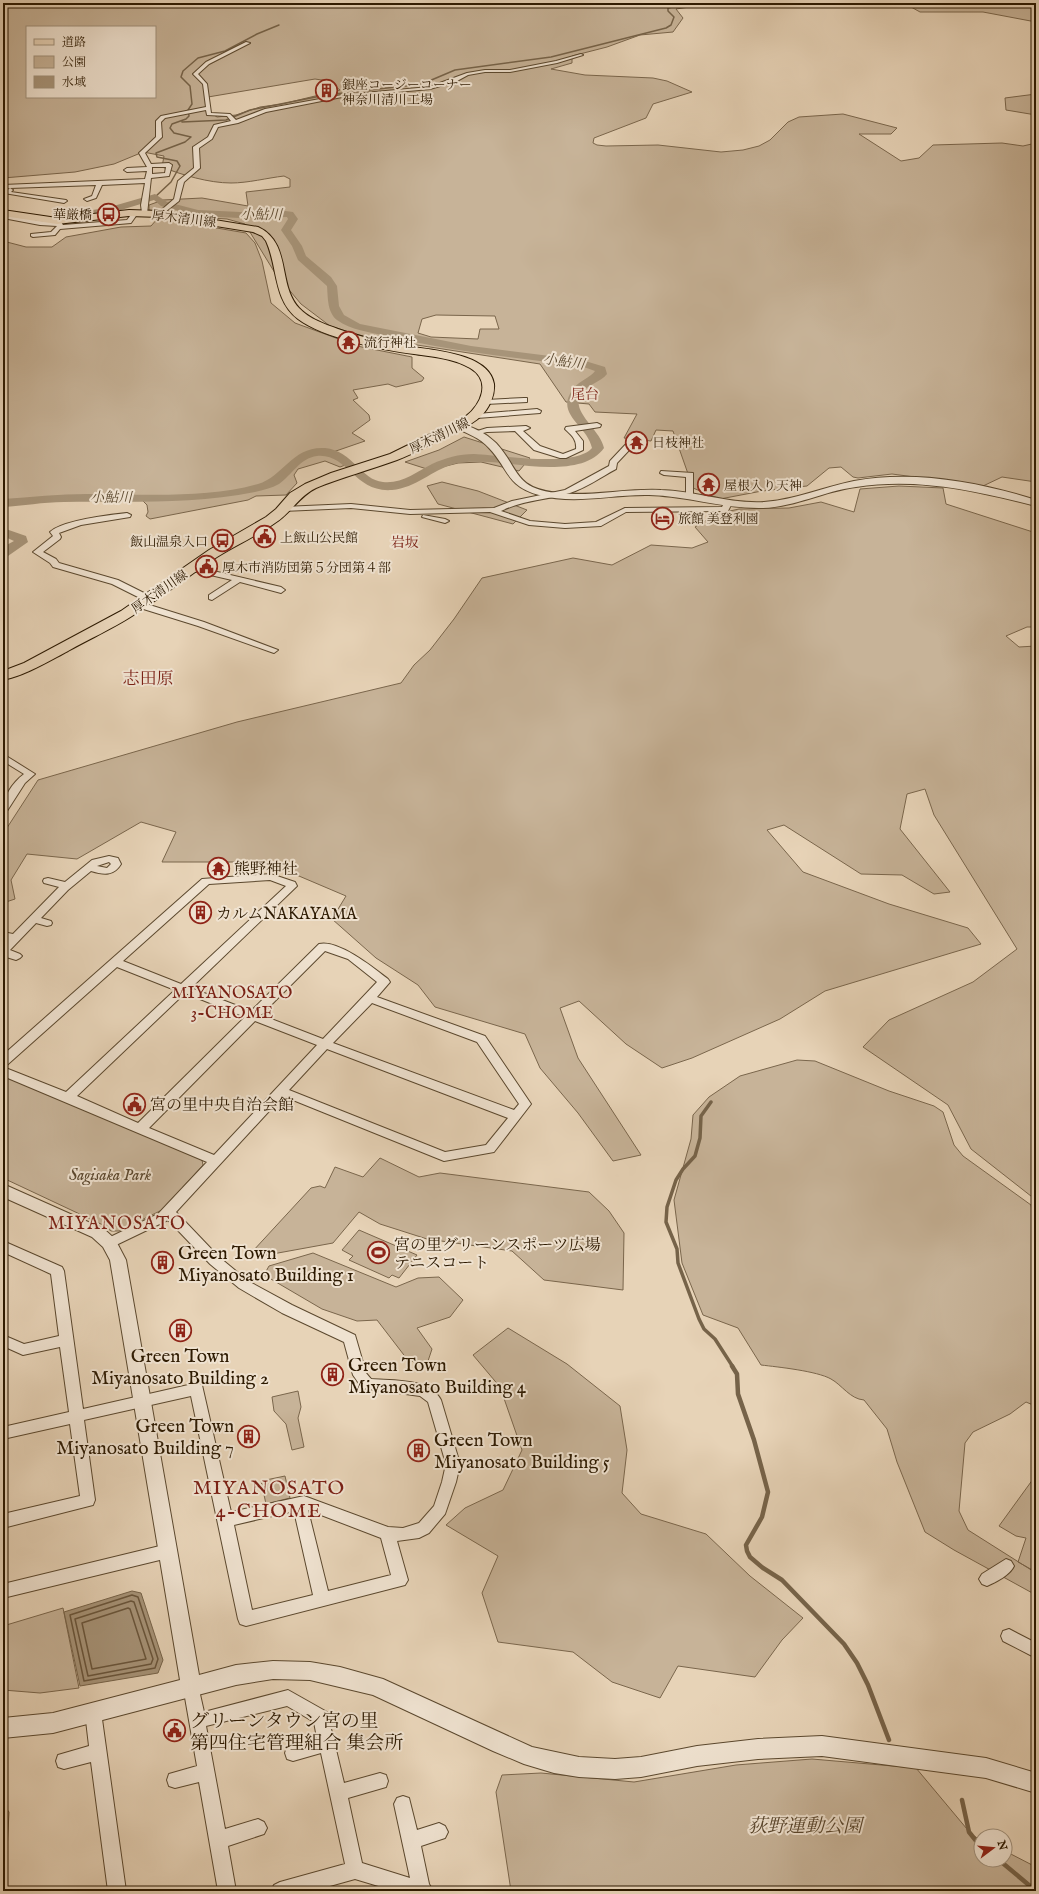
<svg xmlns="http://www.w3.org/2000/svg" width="1039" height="1894" viewBox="0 0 1039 1894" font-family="'IM FELL English','Noto Serif JP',serif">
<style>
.green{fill:#c7b398;stroke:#7a664c;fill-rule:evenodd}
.water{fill:#a79479;stroke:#766349}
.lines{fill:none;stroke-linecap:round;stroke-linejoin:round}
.shore{stroke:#6a563c;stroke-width:1.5}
.stream-far2{stroke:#766349;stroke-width:1.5}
.stream-far1{stroke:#766349;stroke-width:3.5}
.stream{stroke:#766349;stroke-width:4.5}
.river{fill:#a79479;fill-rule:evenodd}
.minor-casing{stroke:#5b482e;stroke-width:2}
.tertiary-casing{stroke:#5b482e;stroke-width:2}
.primary-casing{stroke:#2c1900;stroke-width:2}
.minor{fill:#efe2d0;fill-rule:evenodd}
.tertiary{fill:#efe2d0;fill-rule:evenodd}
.primary{fill:#e7d3b7;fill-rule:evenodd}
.labels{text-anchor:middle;stroke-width:4;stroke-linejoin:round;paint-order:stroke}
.far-poi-label{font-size:13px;fill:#2c1900;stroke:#efe2d0;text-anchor:start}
.far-street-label{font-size:13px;fill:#2c1900;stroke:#efe2d0}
.far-water-label{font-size:14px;font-style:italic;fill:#5d4a30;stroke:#efe2d0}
.far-neighbourhood-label{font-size:14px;fill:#7a1f14;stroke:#efe2d0}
.poi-label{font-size:16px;fill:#2c1900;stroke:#efe2d0;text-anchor:start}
.park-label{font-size:16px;font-style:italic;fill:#5a472e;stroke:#efe2d0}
.neighbourhood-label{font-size:17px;fill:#7a1f14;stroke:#efe2d0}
.quarter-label{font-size:18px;letter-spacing:1px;fill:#7a1f14;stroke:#efe2d0}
.near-poi-label{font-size:19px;fill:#2c1900;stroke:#efe2d0;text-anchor:start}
.near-park-label{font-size:19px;font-style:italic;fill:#5a472e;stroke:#efe2d0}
.near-neighbourhood-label{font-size:20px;letter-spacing:1px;fill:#7a1f14;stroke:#efe2d0}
</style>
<rect width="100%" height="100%" fill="#e7d3b7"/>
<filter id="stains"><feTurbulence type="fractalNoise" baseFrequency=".005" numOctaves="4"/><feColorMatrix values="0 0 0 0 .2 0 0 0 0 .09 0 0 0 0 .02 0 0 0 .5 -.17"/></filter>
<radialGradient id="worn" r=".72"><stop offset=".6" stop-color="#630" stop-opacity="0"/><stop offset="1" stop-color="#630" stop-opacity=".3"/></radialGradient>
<path class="green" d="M3,3H716L676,9L683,18L673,32L640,35L607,47L572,56V63L551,69L585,75L653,78L667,81L692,92L653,104L646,118L594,138L593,143L597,145L606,146L658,145L721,152L743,150L759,146L770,140L788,122L799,117L843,114L897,128L891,134H859L901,161L919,158L933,145L1002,143L1023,146L1036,143V482L1002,477L983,486L892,474L858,478L853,477L841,467L829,468L807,486L762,491L720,499L693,488L673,431L656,430L651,441L624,438L637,414L595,412L589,404L566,402L540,364L365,337L330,326L301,304L275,273L245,224L227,219L175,216L149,210V205L163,200L202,198L248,206L246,192L290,187V179L284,176C267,178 248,183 231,183C209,183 182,175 162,167L164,156L143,152L114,164L75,172L3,178ZM27,27H155V97H27ZM315,79L328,81L340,90L282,104L260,107L236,115L217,117L211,113L208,97ZM436,315L495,316L499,329H480L478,339L431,337L418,333L422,319Z
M904,3H1036V22L983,12H920Z
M1036,94V115L1006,110L1005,98Z
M158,218L246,233L255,243L262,261L271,303L295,323L344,341L342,343L412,357V368L424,378L422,381L396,387L388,384L353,390L358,398L353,400L369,415L370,420L352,433L365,441L333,452L348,464L340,467L325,461L298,469L294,475L297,483L286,495L256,496L248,500L150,519L146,516L148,512L147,505L142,500H110L96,497L3,500V241L26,247H52L66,237L121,227L151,226Z
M464,437L530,458L519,471L481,462L458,463L430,470L405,462L439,450Z
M442,482L478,491L527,510L513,524L438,504L427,486Z
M899,486L943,488L946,504L1036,533V627H1027L1006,636L1019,647L1036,646V1200L971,1149L948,1105L863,1047L889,1020L973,982L1017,949L934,815L925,789L907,794L900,829L950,892L934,894L902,875L861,874L784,825L767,830L803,872L889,904L968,928L981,944L825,991L780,1019L692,1058L662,1068L626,1044L579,1001L560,1008L578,1058L641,1155L613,1161L578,1113L540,1068L525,1034L435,1007L418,985L376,958L332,919L346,896L266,862H162L176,832L141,822L77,859L27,854L11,880L15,899L3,903V834L38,780L237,722L401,683L414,665L430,650L454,619L482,578L573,558L612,565L651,545L692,548L708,542L695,527L716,514L739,509L789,508L821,502L854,512L860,489Z
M797,1060L815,1061L889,1091L934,1106L943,1112L954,1145L963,1156L1031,1205L1036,1233V1400L1033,1405L1026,1402L1010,1414L973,1432L965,1443L959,1511L968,1530L1036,1573V1595L954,1550L925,1532L897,1462L887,1429L864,1400C850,1399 842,1385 831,1379C817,1371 778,1367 761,1365L738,1328L703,1315L682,1263L674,1200L691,1139L693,1115L709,1097L740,1076Z
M3,1075L202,1160L203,1165L162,1210L119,1231H111L103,1225L3,1178Z
M380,1158L419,1177L440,1173L589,1192L609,1211L624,1233L623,1290L544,1280L512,1251L427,1239L380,1224L359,1212L333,1243L267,1255L252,1252L311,1188L320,1186L325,1188L335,1167L363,1177Z
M359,1230L417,1255L399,1278L392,1275L389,1278L349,1260L353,1256L342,1250Z
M313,1253L396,1287L418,1278L439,1277L463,1300L450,1317L417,1328L432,1349L426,1367L407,1359L377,1320L357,1321L322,1309L264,1275L269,1266Z
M508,1328L567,1364L620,1406L627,1450L622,1493L641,1514L706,1534L750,1576L803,1618L782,1640L755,1677L678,1666L660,1698L612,1682L573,1652L498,1642L482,1593L498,1556L446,1525L465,1508L503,1490L522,1450L500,1387L473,1355Z
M298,1391L301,1407L298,1418L304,1447L292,1450L286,1424L274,1411L272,1397Z
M1036,1475V1572L1018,1562L1026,1538L1016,1536L999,1526Z
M285,1476L290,1498L266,1504L261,1481Z
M63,1608L79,1688L40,1693L3,1690V1626Z
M812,1759L916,1768L972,1835L981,1840V1860H1005V1851L1036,1867V1891H511L496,1792L502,1775L541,1773L634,1782L736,1765Z
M3,1804L9,1812L5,1891H3Z"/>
<path class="water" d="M132,1591L141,1593L163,1660L158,1673L80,1686L64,1612Z"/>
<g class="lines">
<path class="shore" d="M132,1595L138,1597L158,1659L155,1668L84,1681L70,1615Z
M131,1601L134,1602L153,1659L151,1664L88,1676L75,1619Z
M128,1608L130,1609L146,1659L92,1669L82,1623Z"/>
<path class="stream-far2" d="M182,122L226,120L250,110L326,95L422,84L455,70L551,57L666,28L671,25L674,17L668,11V8L692,3
M155,197L171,182L180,166L177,161L157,157L156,153L185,142L191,137L174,133L170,128L172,124L186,119L189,116L188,110L192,104L190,86L181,77L183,71L198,58L225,51L257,34L279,25"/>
<path class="stream-far1" d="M711,1102L701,1116L700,1138L695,1156L683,1169L676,1180L667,1207L666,1222L677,1249L678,1263L699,1319L704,1329L715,1339L733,1367"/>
<path class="stream" d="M732,1366L737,1374L738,1394L754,1440L768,1492L762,1517L746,1545L747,1551L750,1557L763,1568L782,1580L844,1644L857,1663L868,1685L889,1740
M962,1800L969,1832L981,1847
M999,1860L1036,1891"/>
<path class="river" d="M155,194L167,202L198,210L240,212L278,210L293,212L298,219L291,230L302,246L306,256L331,277L337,286L339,306L344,315L360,324L471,346L582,360L605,367L607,374C601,382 589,384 582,392C568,411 600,428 604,448C583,478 521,464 489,462C477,462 465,461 454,464C432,470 416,488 392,490C354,493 348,453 317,456C300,458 292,475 279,484C272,488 263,490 255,492C191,505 128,501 64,502C43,502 23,506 3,507V499C31,497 59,494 87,494C141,494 206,499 258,484C284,476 292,446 325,448C353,451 361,480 383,482C402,484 416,472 432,464C445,458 459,454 474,454C501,455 575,468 592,448C587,424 553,414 574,388C579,381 591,377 595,371L581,366C515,358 450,351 386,336C369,332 351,330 337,320C327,312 328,297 327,286L298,260L292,246L281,230L288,219L287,217L240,218L198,216L161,206L154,200L111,213L64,221L59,218L64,215L110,207Z
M3,528L26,536L28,542L8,556L3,557V547L14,541L3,536Z"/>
<defs>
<path id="minor" d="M246,42L250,43L209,64L198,74L207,84L211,113L230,114L236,120L265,109L342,95L429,87L467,73L485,70H510L556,61L581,54L583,55L557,63L510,72H485L468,75L457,81L430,89L342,97L266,112L238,123L218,127L212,139L199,148L200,168L184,182L179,201L160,216L157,214L158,213L174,199L178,181L194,168L193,147L208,137L214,125L231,121L227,116L207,115L206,110L165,118L161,122L162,137L145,153L151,164L169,163L172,165L169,176L151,178L147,214L142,213L141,205L145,183L102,185L96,198L87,201L84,199L92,196L96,185L10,188L13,190L11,192L66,200L67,201L64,203L4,193L10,188L3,189V185L145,179L147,171L127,172L124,170L127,168L147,167L139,153L156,137V121L161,116L206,107L203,84L193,74L206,62ZM152,167H166L165,173L152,174Z
M133,212L138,213L131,223L60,229L55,235L33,237L31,236V234L51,232L57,226L40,225L3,218V214L40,221L61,222L63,225L127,220Z
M524,398H527V402L486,404L482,402L486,400Z
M537,409L541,411L540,413L477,418L473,416L477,414Z
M597,423L601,425L600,427L575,431L583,441V450L566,458H560L534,450L515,431L487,432L475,435L471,433L487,428L526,426L530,428L523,431L540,446L563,454L576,449C577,439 571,435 565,429L566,427Z
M626,444L633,446L617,463L616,469C601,477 586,488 570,493C547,500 523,500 501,511L530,521L565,524L596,522L625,508L722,507L725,501H728L732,503L728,511H725L626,512L601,526L565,528L529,525L490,512L410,514L351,508L283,511L279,509L283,507L351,504L410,510L494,508L512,501L565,490L609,466L610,461Z
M661,471L693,473V498H690L686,496V477L664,475L660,473Z
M127,513L131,515L130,517L81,525L59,533L61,537L60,539L43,552L56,559L59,563L118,580L152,597V601H146L112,584L53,567L50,563L33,552L53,536L50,532C63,520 109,515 127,513Z
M423,515L445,519L449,521L445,523L422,517Z
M189,566H192L281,587L285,590L281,593L240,582L212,600L209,599V595L232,580L189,570Z
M140,602L204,622L278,650L274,653L271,652L198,626L137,607L136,605Z
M3,754L35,774L25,783L7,811L3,812C3,797 12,783 24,774L3,761Z
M109,856L118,858L121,864C114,876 104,875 91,871L68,890L41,918L51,921L52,923L51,925L47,926L36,923L10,950L20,954L22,956L20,958L16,960L3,956V945L8,940L3,938V932L13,934L59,887L44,883L43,881L44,879L48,878L65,882L92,860ZM109,862L111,864L107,868L97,866Z
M271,874L295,882L297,886L191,988L251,1011L319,944C338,939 374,968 388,979L390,982L377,997L485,1036L531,1104L494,1152L444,1161L283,1096L176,1212L219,1257L248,1281L292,1305L355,1335L366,1373L371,1379C393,1381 430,1378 441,1400L460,1464L456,1482L445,1514L429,1533L419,1538L397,1541L408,1580L405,1585L246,1626L240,1624L238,1619L191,1396L84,1420L95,1500L93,1505L3,1528V1514L80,1496L70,1424L3,1439V1427L69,1412L60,1347L23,1355L3,1346V1335L24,1344L59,1336L51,1274L3,1252V1241L62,1267L64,1271L83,1409L197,1383L202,1385L231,1512L304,1496L388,1527L403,1528L419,1523L434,1506L442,1482L446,1464L428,1402L420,1396L362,1388L353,1375L344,1342L282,1313L239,1288L210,1264L168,1220L114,1246L109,1248L104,1246L102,1243L104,1240L158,1214L207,1162L3,1076V1067L66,1092L175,990L117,967L7,1065L3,1066V1055L202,879ZM270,880L286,886L181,984L123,961L209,884ZM325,951L348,959L377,982L323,1039L261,1015ZM185,993L245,1017L138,1123L77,1096ZM372,1003L477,1042L519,1104L514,1110L333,1043ZM255,1021L317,1045L214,1155L149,1128ZM327,1049L508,1118L486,1145L445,1152L289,1090ZM308,1510L381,1538L391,1575L328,1591ZM294,1511L313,1595L252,1610L234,1525Z
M168,1544L173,1546L176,1551L173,1556L168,1558L3,1598V1584Z
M1006,1559L1011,1561L1014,1566C1010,1575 996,1582 987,1586L982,1584L979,1579L982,1574Z
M1009,1629L1036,1643V1658L1003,1641L1001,1636L1003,1631Z
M191,1678L197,1681L204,1712L288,1690L327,1712L344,1783L380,1773L386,1775L388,1781L386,1787L348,1798L362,1863L410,1878L394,1804L397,1798L403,1796L409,1798L417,1830L439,1823L445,1826L448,1832L445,1838L421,1846L429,1884L433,1891H395L355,1879L312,1891H271L274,1885L280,1882L345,1864L321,1753L293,1761L287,1759L285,1753L287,1747L317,1738L314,1722L287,1706L206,1726L225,1829L258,1819L264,1822L267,1828L264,1834L228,1846L236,1891H218L199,1782L175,1788L169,1786L167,1780L169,1774L197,1766L183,1686L185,1681Z
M93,1704L99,1707L101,1712L126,1891H108L91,1762L64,1769L58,1767L56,1761L58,1755L89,1746L85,1712L87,1707Z"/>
<path id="tertiary" d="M458,423C471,426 486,433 496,443C520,469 513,488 557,493C591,497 626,488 661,490C696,491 729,504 764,502C795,500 824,487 854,481C913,470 979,482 1036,500V506C977,491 917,477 856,487C824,491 795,507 763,508C724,509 688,496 649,495C612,494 576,505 539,495C506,486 509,469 489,448C480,438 467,433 455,428L453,426Z
M3,1184L104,1229L115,1239L126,1260L199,1675L236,1665L273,1661L310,1662L340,1667L383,1679L532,1747L579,1757L615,1759L641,1757L697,1746L758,1739L822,1736L986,1758L1036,1773V1793L986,1778L822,1756L758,1759L697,1766L641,1777L615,1779L579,1777L554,1773L524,1764L493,1751L373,1695L310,1680L273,1679L236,1685L53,1733L3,1738V1718L53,1713L180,1680L110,1260L103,1247L92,1237L3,1197Z"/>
<path id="primary" d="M3,210L57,218L129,210L160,211L258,227C292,243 277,284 299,308C309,319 325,324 338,329C357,336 376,340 395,344C421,350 489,350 494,384C495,396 489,408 481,416C471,426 457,430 446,436C430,444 414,454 397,460C370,470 342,477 316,488C299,496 291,513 275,523C257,536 236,545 217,557C188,576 161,598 132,616C112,629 89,639 68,651C47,662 26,675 3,680V671L24,663L121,611L209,550L266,517L276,509L290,493L305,484L331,473L390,454L465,417C481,405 492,381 470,368C453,358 433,357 414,354C382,350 323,338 298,319C273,300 278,267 266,241L262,236L253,232L160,217L129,216L57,224L3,216Z"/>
</defs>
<use href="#minor" class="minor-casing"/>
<use href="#tertiary" class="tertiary-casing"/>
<use href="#primary" class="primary-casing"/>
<use href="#minor" class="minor"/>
<use href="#tertiary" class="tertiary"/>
<use href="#primary" class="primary"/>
</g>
<defs>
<symbol id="building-ring" viewBox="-11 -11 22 22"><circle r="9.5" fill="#efe2d0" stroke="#8f2418" stroke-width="1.5"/><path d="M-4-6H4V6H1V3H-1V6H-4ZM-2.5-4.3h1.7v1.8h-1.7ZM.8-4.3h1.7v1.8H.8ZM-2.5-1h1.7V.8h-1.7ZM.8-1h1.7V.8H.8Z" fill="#8f2418"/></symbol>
<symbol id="bus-ring" viewBox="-11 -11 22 22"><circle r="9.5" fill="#efe2d0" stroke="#8f2418" stroke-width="1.5"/><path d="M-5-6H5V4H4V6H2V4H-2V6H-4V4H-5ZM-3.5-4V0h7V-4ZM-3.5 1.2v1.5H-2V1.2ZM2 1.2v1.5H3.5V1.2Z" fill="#8f2418"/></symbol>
<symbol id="temple-ring" viewBox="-11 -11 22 22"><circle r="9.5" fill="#efe2d0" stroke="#8f2418" stroke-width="1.5"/><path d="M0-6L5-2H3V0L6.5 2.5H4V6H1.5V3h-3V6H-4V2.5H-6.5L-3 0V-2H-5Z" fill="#8f2418"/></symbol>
<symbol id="hotel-ring" viewBox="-11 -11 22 22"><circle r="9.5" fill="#efe2d0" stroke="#8f2418" stroke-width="1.5"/><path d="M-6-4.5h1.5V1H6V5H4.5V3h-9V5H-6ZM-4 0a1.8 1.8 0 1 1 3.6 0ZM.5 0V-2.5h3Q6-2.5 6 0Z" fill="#8f2418"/></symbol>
<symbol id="civic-ring" viewBox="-11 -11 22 22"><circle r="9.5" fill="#efe2d0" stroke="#8f2418" stroke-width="1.5"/><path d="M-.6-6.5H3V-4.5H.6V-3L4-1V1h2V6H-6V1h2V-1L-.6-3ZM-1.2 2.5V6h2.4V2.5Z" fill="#8f2418"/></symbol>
<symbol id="stadium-ring" viewBox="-11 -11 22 22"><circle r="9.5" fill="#efe2d0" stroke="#8f2418" stroke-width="1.5"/><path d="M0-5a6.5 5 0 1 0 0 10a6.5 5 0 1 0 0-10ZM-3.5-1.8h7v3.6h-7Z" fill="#8f2418"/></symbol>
</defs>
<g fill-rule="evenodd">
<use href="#building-ring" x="314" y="78" width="25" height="25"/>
<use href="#bus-ring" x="96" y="202" width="25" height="25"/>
<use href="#temple-ring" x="336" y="330" width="25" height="25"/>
<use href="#temple-ring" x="624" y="430" width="25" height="25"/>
<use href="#temple-ring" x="696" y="472" width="25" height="25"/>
<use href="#hotel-ring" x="650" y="506" width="25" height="25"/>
<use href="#civic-ring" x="252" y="524" width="25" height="25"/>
<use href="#bus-ring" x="210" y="528" width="25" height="25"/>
<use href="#civic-ring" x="194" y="554" width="25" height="25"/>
<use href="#temple-ring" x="206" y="856" width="25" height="25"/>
<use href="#building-ring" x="188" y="900" width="25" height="25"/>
<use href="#civic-ring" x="122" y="1092" width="25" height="25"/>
<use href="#stadium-ring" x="366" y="1240" width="25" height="25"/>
<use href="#building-ring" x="150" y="1250" width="25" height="25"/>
<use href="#building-ring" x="168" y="1318" width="25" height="25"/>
<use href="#building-ring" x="320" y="1362" width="25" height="25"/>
<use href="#building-ring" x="236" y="1424" width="25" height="25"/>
<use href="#building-ring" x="406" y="1438" width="25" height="25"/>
<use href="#civic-ring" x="162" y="1718" width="25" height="25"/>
</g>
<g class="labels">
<g class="far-poi-label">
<text x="342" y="89">銀座コージーコーナー<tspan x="342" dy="15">神奈川清川工場</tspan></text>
<text x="92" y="219" text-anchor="end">華厳橋</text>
<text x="364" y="347">流行神社</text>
<text x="652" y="447">日枝神社</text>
<text x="724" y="490">屋根入り天神</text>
<text x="678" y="523">旅館 美登利園</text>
<text x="280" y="542">上飯山公民館</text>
<text x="208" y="546" text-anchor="end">飯山温泉入口</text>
<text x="222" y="572">厚木市消防団第５分団第４部</text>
</g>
<g class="far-street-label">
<text transform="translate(184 218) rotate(7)" y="5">厚木清川線</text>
<text transform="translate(439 435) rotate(-26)" y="5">厚木清川線</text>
<text transform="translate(159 591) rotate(-35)" y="5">厚木清川線</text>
</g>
<g class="far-water-label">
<text transform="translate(261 214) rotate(1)" y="5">小鮎川</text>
<text transform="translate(564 361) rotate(8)" y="5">小鮎川</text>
<text x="111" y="502">小鮎川</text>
</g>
<g class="far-neighbourhood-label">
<text x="585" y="399">尾台</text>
<text x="405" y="547">岩坂</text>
</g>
<g class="poi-label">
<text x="234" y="874">熊野神社</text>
<text x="216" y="919">カルムNAKAYAMA</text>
<text x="150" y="1110">宮の里中央自治会館</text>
<text x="394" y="1250">宮の里グリーンスポーツ広場<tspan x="394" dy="18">テニスコート</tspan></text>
</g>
<g class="park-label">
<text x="110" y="1180">Sagisaka Park</text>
</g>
<g class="neighbourhood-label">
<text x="148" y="684">志田原</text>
<text x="232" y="998">MIYANOSATO<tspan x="232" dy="20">3-CHOME</tspan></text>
</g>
<g class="quarter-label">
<text x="117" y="1229">MIYANOSATO</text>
</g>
<g class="near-poi-label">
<text x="178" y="1259">Green Town<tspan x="178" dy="22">Miyanosato Building 1</tspan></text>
<text x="180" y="1362" text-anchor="middle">Green Town<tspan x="180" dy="22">Miyanosato Building 2</tspan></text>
<text x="348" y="1371">Green Town<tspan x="348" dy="22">Miyanosato Building 4</tspan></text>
<text x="234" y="1432" text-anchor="end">Green Town<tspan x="234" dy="22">Miyanosato Building 7</tspan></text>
<text x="434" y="1446">Green Town<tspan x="434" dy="22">Miyanosato Building 5</tspan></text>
<text x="190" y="1727">グリーンタウン宮の里<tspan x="190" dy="22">第四住宅管理組合 集会所</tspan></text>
</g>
<g class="near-park-label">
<text x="805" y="1832">荻野運動公園</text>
</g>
<g class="near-neighbourhood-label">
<text x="269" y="1494">MIYANOSATO<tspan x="269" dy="23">4-CHOME</tspan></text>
</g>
</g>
<rect width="1039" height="1894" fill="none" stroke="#e7d3b7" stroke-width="16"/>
<rect x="4" y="4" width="1031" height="1886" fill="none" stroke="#2c1900" stroke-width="2"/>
<rect x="8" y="8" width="1023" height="1878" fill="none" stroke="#2c1900"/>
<rect x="26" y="26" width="130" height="72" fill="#efe2d0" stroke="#a1927d"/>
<rect x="34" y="39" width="20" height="6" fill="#e7d3b7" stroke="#a1927d"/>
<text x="62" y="46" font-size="12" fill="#2c1900">道路</text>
<rect x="34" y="56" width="20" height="12" fill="#c7b398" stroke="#a1927d"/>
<text x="62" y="66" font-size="12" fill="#2c1900">公園</text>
<rect x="34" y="76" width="20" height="12" fill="#a79479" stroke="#a1927d"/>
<text x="62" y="86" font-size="12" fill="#2c1900">水域</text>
<g transform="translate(993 1848) rotate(74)"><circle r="19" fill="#efe2d0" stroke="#a1927d"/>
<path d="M0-3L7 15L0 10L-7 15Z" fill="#8f2418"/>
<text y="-6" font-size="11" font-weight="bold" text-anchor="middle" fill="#2c1900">N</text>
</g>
<rect width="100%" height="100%" filter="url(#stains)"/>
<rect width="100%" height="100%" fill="url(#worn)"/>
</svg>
